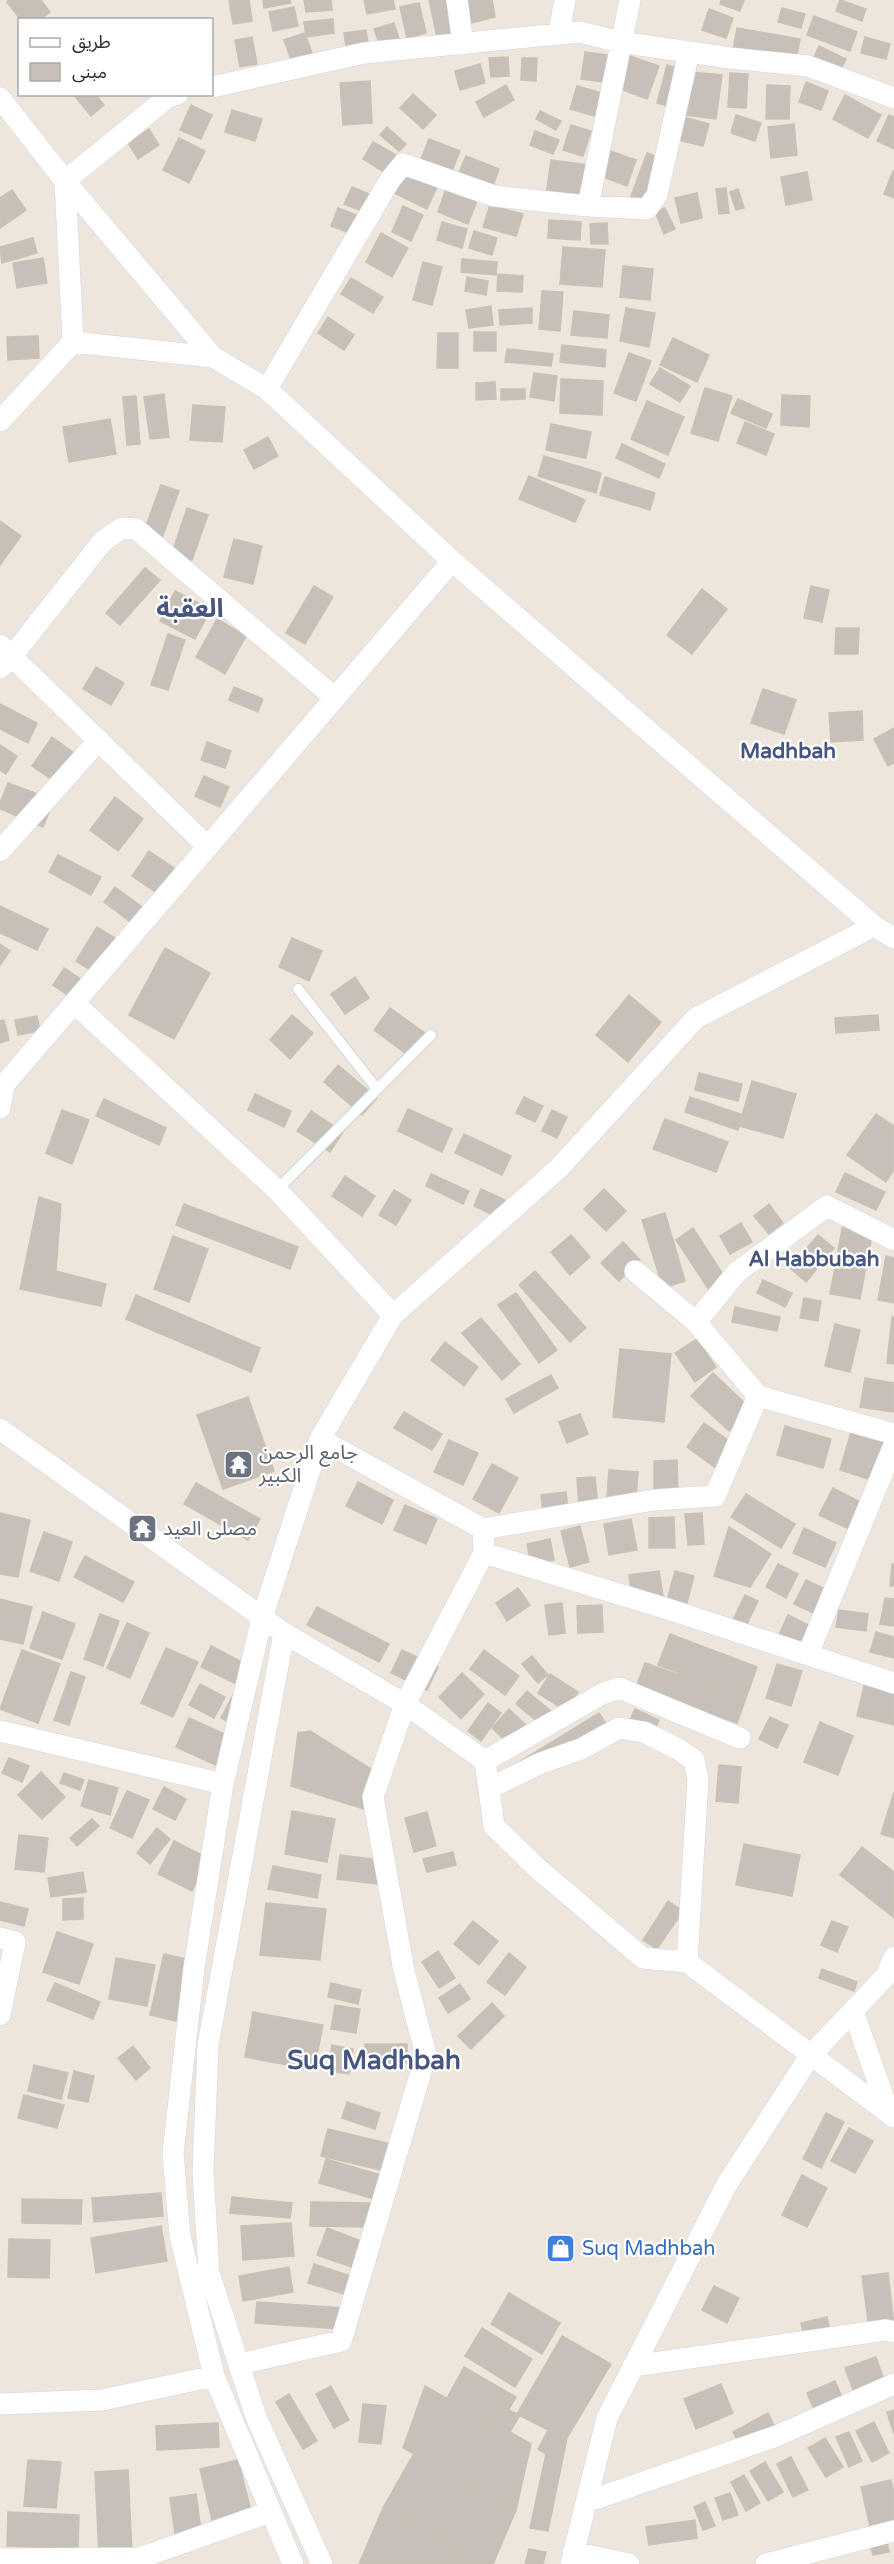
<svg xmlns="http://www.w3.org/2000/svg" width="894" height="2564" viewBox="0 0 894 2564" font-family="'Varela Round','Noto Sans Arabic',sans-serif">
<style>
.building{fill:#c6c0b8;stroke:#cac1b5;stroke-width:1.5}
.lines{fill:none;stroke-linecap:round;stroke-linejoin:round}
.service-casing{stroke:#d1d6e5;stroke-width:12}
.minor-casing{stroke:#d1d6e5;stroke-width:22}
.service{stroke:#fff;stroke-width:10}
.minor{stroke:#fff;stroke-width:21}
.labels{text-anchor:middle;stroke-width:4.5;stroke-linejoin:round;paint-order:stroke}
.worship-label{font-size:20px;fill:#5b616d;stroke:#fff;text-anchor:start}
.shop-label{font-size:20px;fill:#366cbe;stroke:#fff;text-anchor:start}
.neighbourhood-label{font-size:21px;font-weight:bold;fill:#475680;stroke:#fff}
.district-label{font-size:26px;font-weight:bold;fill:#475680;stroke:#fff}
</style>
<rect width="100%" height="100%" fill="#eee5dc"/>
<path class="building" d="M9,0H41L50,12L41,20H21L7,2Z
M229,0H249L252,21L233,24Z
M263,0H290L291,3L264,8Z
M304,0H331L332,10L306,12Z
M364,0H393L395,9L367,14Z
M429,0H453L460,32L437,37Z
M466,0H492L495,17L471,23Z
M721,0H744L740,11L720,4Z
M840,0L866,9L862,21L836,11Z
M419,3L426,33L407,38L400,7Z
M294,7L298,26L273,31L269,12Z
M782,8L805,14L801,28L778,22Z
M709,9L733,18L726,38L702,30Z
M814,16L857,32L850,51L807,35Z
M333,19L334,33L306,37L304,22Z
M394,23L402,48L383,54L374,29Z
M737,28L800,39L796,61L733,50Z
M366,30L370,55L348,59L344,33Z
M305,33L313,56L292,63L284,40Z
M252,37L257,64L240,67L235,40Z
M865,37L890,44L886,59L861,53Z
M819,46L846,59L840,71L813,59Z
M585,52L608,55L604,82L581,79Z
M627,55L659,66L647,99L615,87Z
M508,57L509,76L491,77L489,58Z
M522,58H537L536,81L521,80Z
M480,64L485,83L460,90L455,71Z
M667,65L681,69L671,107L657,103Z
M691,72L722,75L716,119L686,115Z
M730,73L748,74L746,108L728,107Z
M370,81L372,123L343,125L340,83Z
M806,82L828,91L821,110L799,102Z
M506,85L514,100L484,117L476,102Z
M767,85L790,86L789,119H766Z
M577,86L602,93L595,116L570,109Z
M73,94H95L104,105L91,116Z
M413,94L436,115L423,129L400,108Z
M845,95L881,115L868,138L833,119Z
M191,105L212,115L201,139L180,130Z
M232,110L262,119L255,141L225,132Z
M540,111L561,121L556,130L536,119Z
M736,115L761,123L755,141L731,133Z
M889,115L894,117V149L877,141Z
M684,117L709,124L703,146L678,140Z
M794,124L797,155L771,158L768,127Z
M571,125L591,131L583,156L563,150Z
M387,127L406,144L399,151L380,135Z
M149,129L159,145L138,159L128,143Z
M535,131L559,140L553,154L530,145Z
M179,138L205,151L189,183L163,170Z
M429,139L460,151L450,176L419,164Z
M373,142L398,156L387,174L363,159Z
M607,150L636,160L627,186L598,175Z
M647,153L662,159L646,201L631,196Z
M466,156L499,169L491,191L457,177Z
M551,160L588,165L583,201L546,196Z
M893,171L894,172V198L884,194Z
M404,172L437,187L427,209L394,193Z
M807,172L812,200L786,205L781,177Z
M352,187L374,196L367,213L344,204Z
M726,188L729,213L719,214L716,189Z
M446,189L477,201L468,224L438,212Z
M738,189L744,208L736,210L730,192Z
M12,190L26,210L0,228V198Z
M697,193L702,218L681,223L675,198Z
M490,205L523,214L516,236L483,227Z
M403,206L423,215L411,241L392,232Z
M338,208L364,218L357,236L331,226Z
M665,208L675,229L664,234L655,212Z
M549,220L581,222L580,240L548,238Z
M442,222L467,229L462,248L437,240Z
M607,223L608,244H591L590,224Z
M474,231L497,238L492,255L469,248Z
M381,233L408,248L392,277L366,262Z
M33,238L37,253L2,263L0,247Z
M563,247L605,250L602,287L560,284Z
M43,258L47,283L17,288L13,263Z
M462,259L497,262L496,275L461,272Z
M423,262L442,267L432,305L413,300Z
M623,266L653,269L650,300L620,297Z
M498,274L523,276L522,292L497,291Z
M467,277L488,281L486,295L465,291Z
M351,278L383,297L373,313L341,294Z
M542,291L563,292L560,331L539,329Z
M491,306L493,325L469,328L466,310Z
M532,308V323L500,325L499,310Z
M626,308L655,313L649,347L620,341Z
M574,311L609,315L607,338L571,335Z
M328,317L354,335L344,350L318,333Z
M474,332H496V351H474Z
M438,333H458V368H437Z
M38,336L39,358L8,360L7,337Z
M673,338L709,355L697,382L660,365Z
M562,345L606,350L605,367L560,362Z
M507,349L553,354L551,366L505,362Z
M629,353L651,361L636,401L614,393Z
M660,368L690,386L680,402L650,384Z
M534,373L557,376L554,401L530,397Z
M561,379L603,381L602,415L560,413Z
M495,382L496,399L476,400V383Z
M705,388L732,396L718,441L691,433Z
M501,389H525V399L501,400Z
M164,394L169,437L150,439L144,397Z
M782,395L810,396L809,427L781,425Z
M136,396L140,444L127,445L123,397Z
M738,399L772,414L766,428L731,413Z
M647,401L684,417L668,455L631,439Z
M193,405L225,407L222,442L190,440Z
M110,419L116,454L69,462L63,427Z
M745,422L774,434L766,455L737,443Z
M551,424L591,432L586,458L546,450Z
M268,437L278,456L254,469L244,450Z
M622,444L665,464L659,478L616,458Z
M544,456L601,473L596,493L538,476Z
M529,476L585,500L575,522L519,499Z
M605,477L655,493L650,510L600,495Z
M161,485L179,491L162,538L144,531Z
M187,508L208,515L192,560L172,553Z
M0,521L21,536L0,565Z
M234,539L262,546L253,584L224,577Z
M145,568L160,580L120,625L106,613Z
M314,586L333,597L305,644L286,633Z
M811,586L829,590L822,622L804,618Z
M702,589L727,609L692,654L667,635Z
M175,591L211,609L195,639L160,621Z
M217,619L246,636L225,674L196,657Z
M836,628H859L858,654H835Z
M168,634L185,640L168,690L151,685Z
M96,667L124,683L111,705L83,689Z
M234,687L263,699L258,712L229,700Z
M763,689L796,700L784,734L751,723Z
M0,704L37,723L28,743L0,729Z
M862,711L863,740L831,742L829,713Z
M894,728V763L888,766L874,739Z
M52,737L81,758L61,786L32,766Z
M207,742L231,751L225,768L201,760Z
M0,745L17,756L6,774L0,770Z
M204,776L229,787L220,807L195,796Z
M8,783L54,800L43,827L0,809V803Z
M115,797L143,819L118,851L90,830Z
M149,851L174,868L157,893L132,876Z
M58,855L101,877L91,895L49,872Z
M115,887L153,915L141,930L104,902Z
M0,906L48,929L37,950L0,933Z
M97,927L128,946L106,980L76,961Z
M292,938L322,951L309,981L279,967Z
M0,944L10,951L0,965Z
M165,948L210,973L174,1039L129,1015Z
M64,968L93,987L82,1005L53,985Z
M355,977L369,998L345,1014L331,994Z
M629,995L661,1022L628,1062L596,1035Z
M390,1008L429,1036L412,1058L374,1030Z
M292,1015L313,1033L290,1059L270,1040Z
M878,1015L879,1030L836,1033L835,1018Z
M37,1016L40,1031L18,1035L15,1020Z
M4,1020L9,1040L0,1043V1021Z
M338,1065L377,1098L362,1115L324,1082Z
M699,1073L742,1084L738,1101L695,1090Z
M752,1081L796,1094L783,1138L739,1126Z
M255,1094L291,1111L284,1127L248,1110Z
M524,1097L543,1106L535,1122L516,1113Z
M690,1097L743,1115L738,1130L685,1112Z
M104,1099L166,1128L159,1145L96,1116Z
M408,1109L452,1129L442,1152L398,1131Z
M62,1110L89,1120L72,1164L46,1153Z
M552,1110L567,1117L557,1138L542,1131Z
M311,1111L343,1132L330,1152L297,1131Z
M876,1114L894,1126V1170L886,1182L847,1155Z
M665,1119L728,1142L716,1172L653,1149Z
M464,1134L511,1156L502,1175L455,1153Z
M845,1173L885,1192L876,1210L836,1192Z
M431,1174L469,1191L463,1204L426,1186Z
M345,1176L375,1196L362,1216L332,1196Z
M481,1189L505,1200L497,1217L474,1206Z
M604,1189L626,1211L606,1231L584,1209Z
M394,1190L411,1200L396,1225L379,1215Z
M39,1197L61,1204L56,1271L106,1284L101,1306L20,1289Z
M184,1204L298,1247L290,1269L176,1225Z
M769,1204L783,1223L769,1234L754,1216Z
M665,1213L685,1281L663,1288L642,1220Z
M741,1223L752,1242L730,1254L720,1236Z
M843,1224L873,1230L860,1299L830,1294Z
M693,1228L726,1279L709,1290L676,1240Z
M571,1235L590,1257L570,1275L551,1252Z
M818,1235L834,1248L806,1282L790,1268Z
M173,1236L208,1249L189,1302L154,1289Z
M623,1242L640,1260L619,1281L601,1263Z
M886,1256L894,1258V1303L878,1300Z
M535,1271L586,1328L570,1342L519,1285Z
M763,1280L792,1293L785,1307L757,1293Z
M516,1293L557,1350L539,1363L498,1305Z
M136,1295L260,1348L251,1372L126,1319Z
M804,1298L821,1301L818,1321L800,1318Z
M735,1307L780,1317L777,1331L732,1322Z
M892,1317L894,1318V1364L887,1363Z
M481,1318L520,1364L502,1380L462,1333Z
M835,1324L860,1330L850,1372L825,1366Z
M697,1339L716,1367L695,1382L675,1353Z
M445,1342L478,1367L464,1386L431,1360Z
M620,1349L671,1354L664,1422L613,1417Z
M713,1373L750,1408L729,1431L691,1396Z
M551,1375L558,1388L514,1413L506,1399Z
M865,1378L894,1383V1412L860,1407Z
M248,1397L274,1471L223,1489L197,1415Z
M404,1412L442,1434L432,1450L394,1428Z
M580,1414L588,1434L567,1443L559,1422Z
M704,1423L735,1445L717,1469L687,1447Z
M785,1426L831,1439L823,1468L777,1455Z
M851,1432L886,1443L875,1481L840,1470Z
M449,1440L478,1453L463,1485L434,1472Z
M677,1460L678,1488L654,1489V1461Z
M492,1464L518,1478L499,1513L473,1499Z
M609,1470L638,1472L636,1499L607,1497Z
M595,1477L598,1507L579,1508L577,1478Z
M358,1482L393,1500L382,1524L346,1506Z
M196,1483L260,1519L248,1540L184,1504Z
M833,1488L866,1505L853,1531L819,1515Z
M566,1492L568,1510L543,1512L541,1495Z
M746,1494L795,1524L781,1548L731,1517Z
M405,1505L437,1519L426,1544L394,1530Z
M0,1513L30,1520L18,1577L0,1574Z
M702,1513L704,1544L688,1545L685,1514Z
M674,1517L675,1548H649V1518Z
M631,1519L637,1550L609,1555L604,1524Z
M580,1526L589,1562L570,1567L561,1531Z
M729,1527L771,1554L750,1587L714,1576Z
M804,1528L836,1543L825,1567L793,1553Z
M44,1532L72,1542L59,1581L30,1571Z
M550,1539L554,1560L531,1565L527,1544Z
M85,1556L134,1582L123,1602L74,1577Z
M778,1564L798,1574L786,1598L766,1587Z
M892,1564H894V1586H890Z
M659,1571L663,1595L632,1599L629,1575Z
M675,1571L694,1576L685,1610L666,1604Z
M806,1580L832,1592L820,1616L794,1604Z
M518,1588L530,1605L507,1621L496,1603Z
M745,1595L758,1601L744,1630L731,1624Z
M885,1598L894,1599V1626L880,1624Z
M0,1599L32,1607L23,1644L0,1639Z
M562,1603L565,1633L549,1635L545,1605Z
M602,1605L603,1632L578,1633L577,1606Z
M317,1607L389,1644L379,1662L307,1625Z
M839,1610L868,1614L866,1631L836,1627Z
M43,1612L75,1624L62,1659L30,1648Z
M100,1614L119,1621L103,1666L84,1659Z
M788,1615L815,1628L805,1649L778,1637Z
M127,1623L149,1633L130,1678L107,1668Z
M876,1632L894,1637V1658L870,1652Z
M670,1634L757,1667L746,1698L658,1665Z
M211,1646L248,1665L238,1685L201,1667Z
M166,1648L198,1662L173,1717L141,1703Z
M22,1650L60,1664L38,1723L0,1709Z
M402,1650L438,1667L427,1690L391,1673Z
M484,1650L519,1676L505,1695L470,1669Z
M532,1656L548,1675L538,1683L522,1664Z
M645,1663L746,1698L737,1723L636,1687Z
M777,1664L802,1671L791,1706L766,1698Z
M71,1672L85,1677L69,1725L54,1720Z
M462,1673L484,1694L461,1719L439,1697Z
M550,1674L578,1692L566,1711L538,1693Z
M200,1684L225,1697L214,1718L189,1705Z
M864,1686L894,1692V1725L857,1716Z
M527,1691L551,1711L540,1724L516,1704Z
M233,1695L240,1698L228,1722L221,1718Z
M488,1703L501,1713L481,1741L468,1731Z
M509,1709L527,1726L510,1745L492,1728Z
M635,1709L659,1720L654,1731L630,1720Z
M599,1713L609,1728L513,1766Z
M770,1717L788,1725L777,1748L759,1739Z
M189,1718L231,1737L218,1766L176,1747Z
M820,1722L853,1736L838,1775L804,1762Z
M310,1731L376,1772L364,1809L291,1786L298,1733Z
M9,1758L29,1766L22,1782L2,1773Z
M719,1765L741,1767L738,1803L716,1801Z
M41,1772L65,1797L42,1819L18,1795Z
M64,1773L84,1780L80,1790L60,1783Z
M89,1780L118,1788L110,1815L81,1806Z
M164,1787L186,1799L175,1820L153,1809Z
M127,1791L149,1800L132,1838L110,1828Z
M894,1792V1838L881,1834Z
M292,1811L335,1819L327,1862L285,1854Z
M427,1812L436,1846L414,1852L405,1818Z
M92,1819L99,1826L77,1846L70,1838Z
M157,1828L170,1839L150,1864L137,1853Z
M19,1835L48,1838L44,1872L15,1869Z
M174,1841L208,1858L192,1891L158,1874Z
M744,1844L800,1855L792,1896L736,1885Z
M862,1847L894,1872L893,1917L840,1875Z
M453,1852L456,1865L427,1872L423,1859Z
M340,1855L380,1860L377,1884L337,1879Z
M273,1866L321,1875L317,1898L268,1889Z
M83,1872L86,1892L51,1897L48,1878Z
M83,1898V1919L63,1920V1899Z
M668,1901L683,1911L657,1949L643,1940Z
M0,1902L28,1909L24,1926L0,1920Z
M266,1903L326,1909L320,1960L260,1955Z
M473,1921L498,1941L479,1965L454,1944Z
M832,1921L848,1927L837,1952L821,1945Z
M57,1932L93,1944L79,1984L43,1972Z
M438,1951L455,1978L439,1988L422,1962Z
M509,1953L526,1967L505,1995L487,1982Z
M164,1954L191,1960L176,2021L150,2015Z
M116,1958L155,1965L147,2006L109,1999Z
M822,1969L857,1982L854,1991L819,1978Z
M55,1983L100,2002L93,2019L47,2000Z
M331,1983L361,1990L358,2004L328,1997Z
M460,1984L470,1999L448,2013L439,1998Z
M492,2003L504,2016L471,2049L458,2036Z
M335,2005L360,2009L356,2033L331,2029Z
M253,2012L323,2025L314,2070L245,2057Z
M365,2044H407V2063H365Z
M332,2045L353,2049L349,2074L328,2071Z
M133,2046L150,2068L136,2080L118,2058Z
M34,2065L68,2073L61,2099L28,2091Z
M74,2071L94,2076L88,2102L68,2098Z
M24,2095L64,2105L57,2128L18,2118Z
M347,2102L380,2113L375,2129L342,2118Z
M826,2113L844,2122L821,2168L803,2159Z
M849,2128L873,2141L855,2173L831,2161Z
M328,2129L391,2144L385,2171L321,2156Z
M326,2159L381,2175L374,2199L319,2183Z
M802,2175L827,2188L807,2227L782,2215Z
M161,2193L163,2216L94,2222L92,2198Z
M232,2197L292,2203L290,2218L230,2213Z
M22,2199L82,2200L81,2224L22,2223Z
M311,2202L371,2203V2227L310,2226Z
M291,2223L294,2256L243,2260L241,2226Z
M161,2226L167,2261L96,2273L91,2238Z
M327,2228L369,2244L360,2270L317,2255Z
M9,2239L50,2240L49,2278L8,2277Z
M314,2264L357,2278L351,2296L308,2283Z
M289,2267L293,2292L243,2301L239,2276Z
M888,2273L894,2325L869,2328L862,2276Z
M714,2286L739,2298L727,2323L702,2310Z
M509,2293L560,2323L542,2354L491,2324Z
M257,2302L344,2308L342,2329L255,2323Z
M827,2317L831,2337L805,2342L801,2323Z
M482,2328L532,2359L515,2387L465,2356Z
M562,2336L611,2364L567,2438L548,2531L530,2528L546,2454L538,2449L548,2430L517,2414Z
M876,2357L888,2391L858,2403L845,2368Z
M464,2367L516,2397L508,2411L502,2407L492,2424L447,2398Z
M835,2381L847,2409L819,2421L807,2393Z
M721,2384L733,2413L696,2429L684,2399Z
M331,2386L349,2420L334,2428L316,2394Z
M425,2386L492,2424L502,2407L520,2415L510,2432L531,2444L516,2510L403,2448Z
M289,2394L317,2441L303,2449L276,2402Z
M363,2404L386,2406L381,2444L359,2442Z
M894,2410V2434L887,2412Z
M768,2413L779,2435L745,2453L733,2432Z
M874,2422L889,2453L872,2462L856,2431Z
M218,2423L219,2447L157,2450L156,2426Z
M849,2432L862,2461L849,2467L836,2437Z
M825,2438L843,2467L826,2477L808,2448Z
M413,2455L516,2510L493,2564H484L383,2508Z
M791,2457L808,2490L793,2497L777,2464Z
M28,2460L61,2462L56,2508L24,2506Z
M238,2460L251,2511L212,2520L200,2469Z
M765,2462L783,2492L768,2501L750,2471Z
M128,2470L132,2554L99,2556L95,2472Z
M744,2475L760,2503L746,2511L731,2482Z
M891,2480L894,2491V2525L871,2531L861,2487Z
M730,2493L738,2515L723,2520L715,2498Z
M196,2494L201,2530L175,2534L170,2498Z
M705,2502L715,2526L703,2530L694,2507Z
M383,2508L484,2564H359Z
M8,2512L79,2515L78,2549L7,2546Z
M695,2520L697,2538L649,2545L646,2527Z
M885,2532L889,2552L873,2555L868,2536Z
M529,2549L546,2552L543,2564H525Z"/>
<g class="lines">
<defs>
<path id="service" d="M298,989L377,1089
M277,1190L431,1035"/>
<path id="minor" d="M457,0L463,44
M559,33L565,0
M212,87L364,53L580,32L620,42L730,58L808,66L894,98
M178,94L168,97L65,181L73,342L213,357
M0,98L65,181L213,357L267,389L452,561L874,926L894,938
M588,206L630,0
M267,389L390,180L403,164L494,196L588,206L647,209L657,195L689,52
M0,421L73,342
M0,645L208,847
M0,668L12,656L103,541L122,528L136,529L335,698
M0,851L99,740
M74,1003L277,1190L393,1315
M0,1108L4,1085L452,561
M635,1271L696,1322L758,1396
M696,1322L737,1272L827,1206L894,1240
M0,1429L284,1633L405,1704L485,1761L494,1826L536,1867L643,1958L687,1962
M483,1529L654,1500L715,1496L758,1396L894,1434
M484,1553L671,1610L894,1683
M284,1633L208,2045L203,2172L209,2273L256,2417L322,2564
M808,1654L894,1445
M0,1731L223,1784
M485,1761L602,1694L619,1688L740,1738
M490,1788L541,1763L581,1749L619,1728L644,1732L678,1749L694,1760L698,1779L687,1962L894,2117
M0,1938L15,1942L0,2015
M853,2011L889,2113
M239,2364L341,2341L426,2055L404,1971L373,1797L405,1704L484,1553L483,1529L320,1439
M633,2366L886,2330L894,2332
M0,2404L102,2400L214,2376
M586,2502L774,2437L894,2384
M573,2552L629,2564
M0,2559L140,2558L270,2512
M293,2564L214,2376L180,2236L173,2153L194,1968L223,1784L262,1618L320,1439L393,1315L559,1168L696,1018L874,926
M571,2564L607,2418L727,2184L810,2056L886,1976L894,1957
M766,2564L894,2531"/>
</defs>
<use href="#service" class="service-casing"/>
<use href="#minor" class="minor-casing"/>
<use href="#service" class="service"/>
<use href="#minor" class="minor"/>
</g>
<defs>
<symbol id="temple-square" viewBox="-11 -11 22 22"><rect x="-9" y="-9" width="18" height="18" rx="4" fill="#6b7280" stroke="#fff"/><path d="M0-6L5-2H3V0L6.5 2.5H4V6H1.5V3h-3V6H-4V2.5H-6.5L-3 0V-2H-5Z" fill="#fff"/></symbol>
<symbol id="shop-square" viewBox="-11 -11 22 22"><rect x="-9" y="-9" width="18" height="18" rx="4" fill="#3f7fe0" stroke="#fff"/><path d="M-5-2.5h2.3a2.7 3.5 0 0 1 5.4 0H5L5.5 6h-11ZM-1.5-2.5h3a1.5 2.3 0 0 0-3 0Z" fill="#fff"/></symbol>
</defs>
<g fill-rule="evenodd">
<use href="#temple-square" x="222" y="1448" width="33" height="33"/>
<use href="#temple-square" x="126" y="1512" width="33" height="33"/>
<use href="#shop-square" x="544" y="2232" width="33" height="33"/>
</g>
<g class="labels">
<g class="worship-label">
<text x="259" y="1459">جامع الرحمن<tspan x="259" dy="23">الكبير</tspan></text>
<text x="163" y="1535">مصلى العيد</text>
</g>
<g class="shop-label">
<text x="582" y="2255">Suq Madhbah</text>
</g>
<g class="neighbourhood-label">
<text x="788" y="758">Madhbah</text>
<text x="814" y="1266">Al Habbubah</text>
</g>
<g class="district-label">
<text x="190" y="617">العقبة</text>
<text x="374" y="2069">Suq Madhbah</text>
</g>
</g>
<rect x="18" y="18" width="195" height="78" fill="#ffffff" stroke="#aaaaaa" stroke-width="1.5"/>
<rect x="30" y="38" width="30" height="9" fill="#ffffff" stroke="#aaaaaa" stroke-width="1.5"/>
<text x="72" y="48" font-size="18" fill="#2b2b2b">طريق</text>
<rect x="30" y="63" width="30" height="18" fill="#c6c0b8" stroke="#aaaaaa" stroke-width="1.5"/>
<text x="72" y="78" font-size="18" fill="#2b2b2b">مبنى</text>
</svg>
